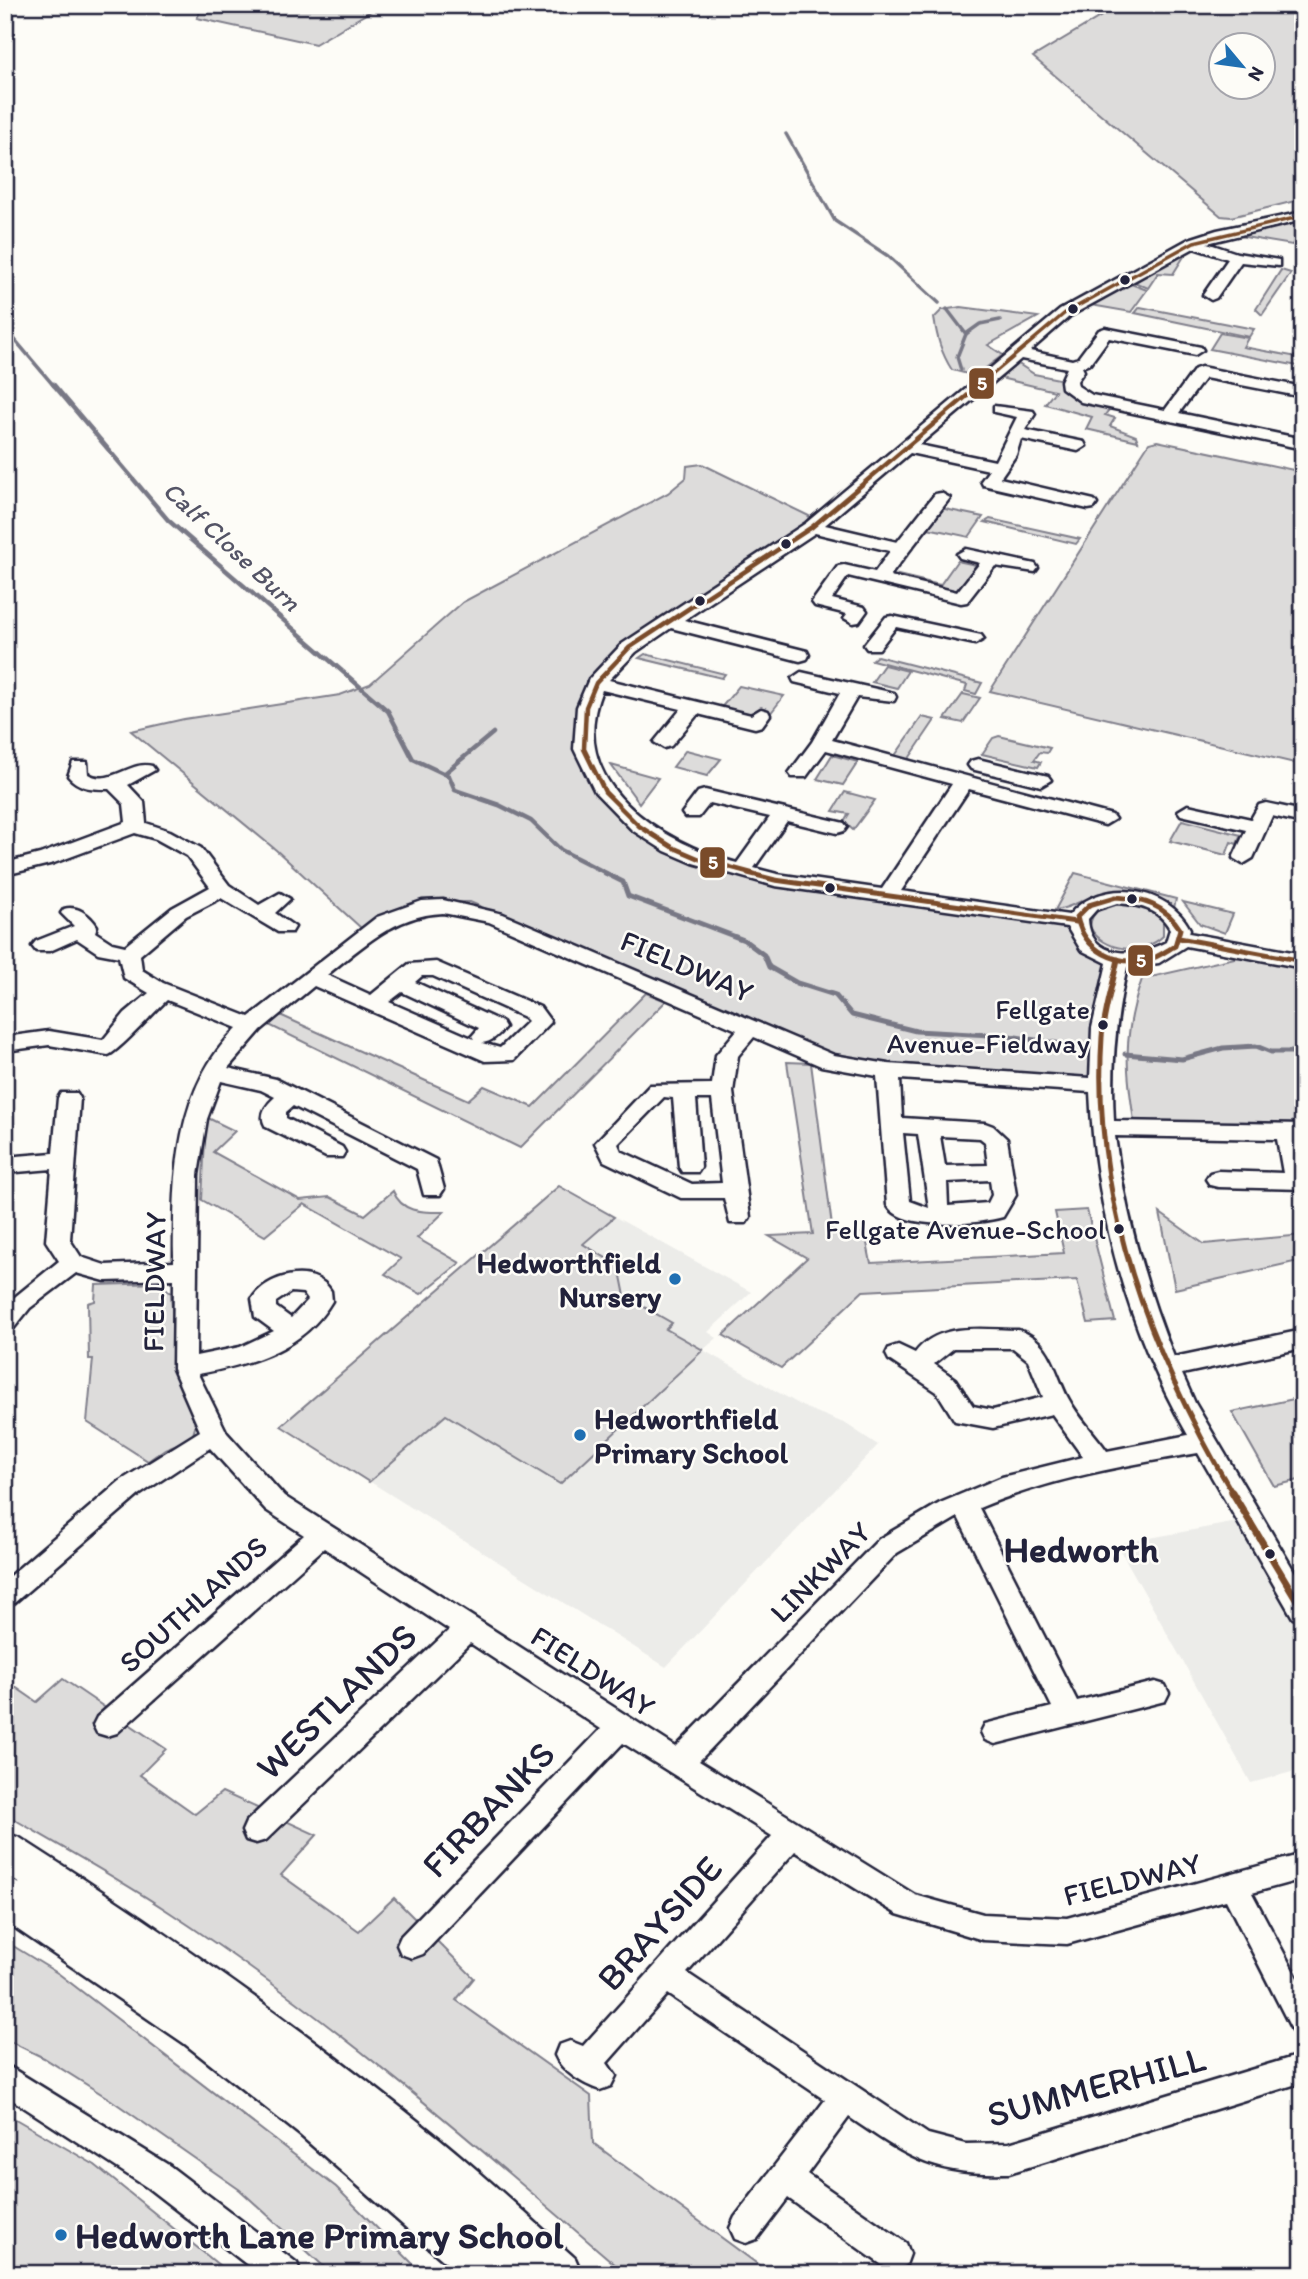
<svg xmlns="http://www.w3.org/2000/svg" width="1308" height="2279" font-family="Itim,sans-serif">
<rect width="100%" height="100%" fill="#fdfcf7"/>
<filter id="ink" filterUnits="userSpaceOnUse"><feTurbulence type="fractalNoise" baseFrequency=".0143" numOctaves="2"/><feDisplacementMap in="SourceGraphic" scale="14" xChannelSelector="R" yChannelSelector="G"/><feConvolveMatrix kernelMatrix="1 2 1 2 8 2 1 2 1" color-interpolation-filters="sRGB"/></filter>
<g filter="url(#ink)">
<g fill="#ecece9">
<path d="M559 1186 751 1292 708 1332 717 1338 703 1350 806 1408 846 1424 878 1445 666 1667 281 1426Z"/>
<path d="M1237 1522 1303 1634V1769L1251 1783 1117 1544Z"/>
</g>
<g fill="#dddcdb" stroke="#807f8b" stroke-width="2" fill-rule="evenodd">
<path d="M203 5H381L315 44 197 18Z"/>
<path d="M1120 5H1303V199L1231 217 1221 216 1033 57ZM1220 46H1262V88H1220Z"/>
<path d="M1303 222V230L1292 245 1233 235Z"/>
<path d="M1188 250 1173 274 1158 273 1148 288 1132 281Z"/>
<path d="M1281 270 1291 273 1262 315 1256 309Z"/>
<path d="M1131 284 1147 290 1131 312 1091 305Z"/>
<path d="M961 307 1038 317 988 345 1003 355 975 376 952 370C941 353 937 337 934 318L942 310Z"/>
<path d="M1140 307 1254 329 1249 337 1135 313Z"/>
<path d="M1220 333 1248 338 1243 347 1303 358V367L1210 349Z"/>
<path d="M1017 363 1034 374 1064 380V388L1074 397 1111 407 1105 415 1115 418 1110 426 1136 436 1138 441 1086 429 1092 417 1045 404 1055 391 1000 378Z"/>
<path d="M1157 441 1303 472V765L990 691 1149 443Z"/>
<path d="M702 464 809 516 805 526 609 667 584 749 639 826 741 871 1076 922 1078 935 1118 959 1102 1086 913 1069 825 1053 470 902C427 901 397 905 361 928L276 850 131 731 184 719 340 695 370 684 463 602 668 493 686 478 687 466Z"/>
<path d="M943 509H945L983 517 969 537 928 528Z"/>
<path d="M990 519 1080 539 1076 544 985 522Z"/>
<path d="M957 561 976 565 958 590 946 591 901 581 898 575 940 585Z"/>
<path d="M645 654 725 674 722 678 639 658Z"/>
<path d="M877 656 982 683 976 694 965 691 967 685 872 660Z"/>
<path d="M884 665 908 671 897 688 872 682Z"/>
<path d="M739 686 784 696 770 714 757 711 743 715 720 709Z"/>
<path d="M963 694 980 698 963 723 945 719Z"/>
<path d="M922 717 935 720 908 760 894 757Z"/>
<path d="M999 736 1050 748 1047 753 1040 752 1034 760 1041 762 1038 767 982 754 993 738Z"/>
<path d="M686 750 721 759 707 776 673 767Z"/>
<path d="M832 755 858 762 843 785 817 779Z"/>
<path d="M611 765 658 778 639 803Z"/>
<path d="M845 792 875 800 853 830 844 822 849 814 833 811Z"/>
<path d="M1182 820 1241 835 1237 844 1231 842 1226 855 1170 841Z"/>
<path d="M1075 873 1176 899 1174 908C1157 894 1123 886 1101 893 1084 898 1073 908 1055 910Z"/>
<path d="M1183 902 1233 914 1225 933 1200 924Z"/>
<path d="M1124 903 1147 908 1163 921V936C1143 956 1103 952 1090 927 1091 908 1108 905 1124 903Z"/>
<path d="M1252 954 1303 961V1130L1135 1128C1126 1068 1122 1038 1142 979Z"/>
<path d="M646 993 666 1001 520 1148 269 1025 280 1015 468 1100 484 1086 533 1107Z"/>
<path d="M787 1062 811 1063 833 1234 865 1233 871 1263 1064 1253 1055 1212 1087 1210 1115 1321 1088 1323 1077 1280 863 1291 781 1368 723 1335 807 1258 769 1236 813 1234Z"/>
<path d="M206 1117 235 1131 213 1152 300 1200 330 1197 365 1215 393 1191C402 1213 422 1212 444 1212L417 1238 460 1263 421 1294 385 1274 401 1259 304 1204 265 1236 202 1200Z"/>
<path d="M559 1186 614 1217 583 1244 619 1266 625 1296 672 1323 666 1329 703 1350 560 1484 446 1415 369 1482 281 1426Z"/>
<path d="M1160 1213 1204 1244 1303 1235V1260L1175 1289Z"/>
<path d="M160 1283 171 1293 176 1369 196 1424 192 1438 165 1449 148 1461 87 1422 93 1359H89L88 1303 95 1301 96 1285Z"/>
<path d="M1303 1397V1479L1274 1486 1232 1412Z"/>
<path d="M63 1679 166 1749 140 1775 195 1814 222 1792 317 1835 281 1875 359 1931 394 1898 474 1978 456 2000 591 2096 593 2143 771 2274H626C479 2147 332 2019 169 1912 116 1877 60 1846 5 1814V1680L37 1702Z"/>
<path d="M5 1941 59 1974 336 2187 423 2274H332L240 2190 111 2100 44 2058 5 2039Z"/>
<path d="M5 2113 95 2165 230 2274H5Z"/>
</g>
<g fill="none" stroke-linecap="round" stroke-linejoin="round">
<g stroke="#787885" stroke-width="3.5">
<path d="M786 134 835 221 888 256 939 303"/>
<path d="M947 309 966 334 957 357 961 370"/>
<path d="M5 328 54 386"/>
<path d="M966 334 980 324 1000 320"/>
</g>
<g stroke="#787885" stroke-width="4.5">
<path d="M53 384 168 520 388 711 413 759 449 776 455 790 499 805 531 821 561 850 608 874"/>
<path d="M445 773 493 733"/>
</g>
<g stroke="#787885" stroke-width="5">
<path d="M605 873 623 882 628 896 744 940 764 955 769 967 797 983 835 995 852 1015 916 1031 1009 1036 1088 1048"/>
<path d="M1125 1054 1182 1059 1223 1048 1256 1046 1271 1052H1303"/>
</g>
<defs>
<g id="minor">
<path d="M1303 212V220L1207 243 1237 253 1279 260V266L1241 262 1216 298 1211 300 1203 295 1228 259 1194 248 1070 316 1030 351 1072 360 1078 358 1099 330 1105 328 1201 347 1203 350 1195 355 1109 338 1090 364 1082 367 1084 371 1077 381 1078 386 1092 395 1165 410 1195 369 1201 367 1303 387V397L1205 378 1179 413 1303 439V449L1081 402 1062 388 1061 381 1067 368 1021 359 919 445 995 461 1017 417 994 412V406L1033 411 1035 414 1025 430 1084 442 1086 446 1078 451 1021 439 1016 455 1000 478 1094 500 1097 504 1094 508 1088 509 983 485 981 481 989 470 910 453 825 525 897 542 935 494 941 493 950 498 890 576 957 592 980 563 960 558 957 554 966 549 1035 564 1038 568 1035 572 995 566 967 602 961 603 848 576 832 599 864 607 867 611 859 622 853 623 844 618 847 614 815 606 812 602 838 566 844 565 875 572 890 551 815 533 684 620 807 651 809 655 807 659 800 661 671 628 636 652 609 680 751 715 761 709 768 711 770 715 762 726 755 728 698 714 671 746 664 748 654 742 681 709 602 690C564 783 660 842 737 863L770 817 710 803 699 817H685L682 813 698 792 705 790 844 823 847 827 844 831 837 833 787 821 754 868 777 874 882 889 952 784 826 750 806 777H792L789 773 812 742 840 693 794 682 792 678 801 672 894 693 896 697 894 701 857 697 832 740 1112 815 1115 819 1105 825 969 789 901 891 1069 915C1101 877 1168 886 1190 929L1189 933 1303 954V968L1186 946 1159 963 1127 967C1115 1020 1111 1068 1114 1121L1303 1124V1140H1300L1303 1189 1218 1187 1210 1185 1206 1179 1210 1173 1218 1171 1283 1173 1277 1139 1115 1136C1125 1213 1145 1285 1174 1357L1303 1330V1348L1182 1374 1195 1403 1303 1586V1621L1293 1618 1198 1453C1125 1465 1048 1479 979 1508L1077 1701 1155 1682 1165 1685 1169 1693 1165 1701 995 1744 985 1740 981 1732 985 1724 1052 1707 958 1517 897 1553 699 1761 915 1895 983 1914 1067 1918 1303 1854V1879L1252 1893 1303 1989V2034L1292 2030 1226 1900 1067 1944 983 1940 897 1914 795 1851 687 1973 928 2134 966 2144 1009 2143 1303 2054V2082L1009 2173C932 2175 911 2159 849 2117L807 2174 906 2243 910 2254 906 2265 894 2270 882 2265 788 2198 757 2239 746 2243 735 2239 730 2228 735 2217 825 2100 668 1994 607 2063 616 2076 611 2086 600 2090C583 2084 562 2072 555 2055L559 2045 570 2041 583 2046 772 1836 623 1743 423 1954 412 1958 401 1954 397 1945 401 1936 601 1729 470 1643 266 1840 256 1843 246 1840 242 1831 246 1822 449 1630 324 1548 117 1733 107 1736 97 1733 93 1725 97 1717 304 1535 266 1510 210 1448 139 1495 14 1603 5 1606V1580L120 1481 200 1431 173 1369 174 1279 105 1281 76 1273 30 1308 14 1328 5 1331V1305L59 1261 46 1241 52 1169 5 1173V1157L53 1153 58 1098 61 1093H77L80 1098 70 1240 81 1257 105 1265 174 1262C174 1178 173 1091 237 1028L167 1000C155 1011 117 1053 108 1055L49 1045 5 1051V1037L49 1031 103 1040 125 1013 149 993 124 978 119 957 98 953 77 939 50 951H36L32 946 36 941 74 926 61 913 64 909C77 905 90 915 97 926L95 932 112 943 125 946 172 908 210 887 187 856 156 839 135 833 54 863 5 875V863L40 854 126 822 124 804 109 789C93 789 79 789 68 776L73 762H87L88 774C111 787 130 760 152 766L155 770 128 785 144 802 146 823 170 831 201 848 229 885 259 905 280 893 290 899 275 913 295 927 292 932H278L221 898 186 916 140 955 142 970 163 983 249 1017 377 917 422 901 443 900 503 914 834 1055 888 1064 1090 1078 1092 1028 1107 963 1081 950 1067 927 775 886 693 863 665 851 632 830 595 792 574 749 577 707 589 679 622 644 806 523 1060 310 1189 239 1217 230ZM1117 903C1138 905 1159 908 1170 929L1166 942C1138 957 1090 961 1088 919L1096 910ZM443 913 489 922 737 1030 716 1055 712 1084 650 1085 595 1143 604 1161 681 1198H724L730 1223H746L750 1217 733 1092 738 1056 754 1037 821 1066 877 1076 887 1205C903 1232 977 1224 1003 1217L1016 1195 1007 1139 993 1126 985 1123 902 1118 900 1079 1090 1092C1095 1212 1128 1331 1188 1435L1107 1451C1095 1434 1078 1417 1068 1398 1054 1371 1051 1340 1018 1330 983 1330 939 1321 915 1353L898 1345 889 1348 886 1354 889 1360 937 1392 955 1421 993 1428 1052 1414 1083 1457 1002 1477 940 1503 879 1539 676 1747 284 1496 227 1433 198 1374C251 1364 303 1350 332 1301L331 1291C314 1263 266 1275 252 1299L255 1317 274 1331 240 1347 196 1356 198 1175 207 1119 221 1081 261 1090 275 1097C266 1105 258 1115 266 1127L326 1157H342L345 1152 342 1147 286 1118V1112L293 1106 417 1169 424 1195H440L444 1189 436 1160 276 1079 228 1068 261 1030 314 986 485 1061 514 1060 551 1022 540 1007 436 962 409 964 371 995 327 975C363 946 395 915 443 913ZM422 976H433L524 1017 528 1021 500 1048 482 1043C492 1042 499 1035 505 1027L502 1022 415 982ZM402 992 479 1028 472 1036 474 1039 389 1002ZM664 1097 673 1098 679 1167 682 1172H698L701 1167 696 1099H712L722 1183 692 1184 621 1151 618 1144ZM903 1133 918 1134 929 1208 910 1201ZM940 1136 980 1138 985 1142 988 1165 945 1166ZM990 1180 992 1195 988 1203 948 1206 947 1182ZM291 1292 303 1293 308 1300 291 1318 276 1307V1302ZM954 1348H1013L1028 1360 1043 1397 993 1410 973 1406 955 1379 934 1364Z"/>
<path d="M892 616 981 635 984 639 975 644 896 627 879 649H867L864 645 867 641 886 617Z"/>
<path d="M978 759 1048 776 1051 780 1041 786 971 769 968 765 971 761Z"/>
<path d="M1266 803 1303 811V823L1272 816 1253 858 1243 864 1233 858 1246 830 1181 815 1178 811 1188 805 1251 819 1259 805Z"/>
<path d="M5 2064 170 2166 297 2263 301 2274H259L148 2188 5 2095Z"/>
</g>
<path id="highway" d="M5 1833 20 1838C165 1930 305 2030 439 2138 486 2176 530 2218 575 2258L582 2274H523L516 2268 519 2274H459L300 2135 185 2044 5 1921V1878L20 1884 119 1950 5 1874Z"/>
</defs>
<use href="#minor" stroke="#22223b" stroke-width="5"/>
<use href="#highway" stroke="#22223b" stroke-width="5"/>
<use href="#minor" fill="#fdfcf7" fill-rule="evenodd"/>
<use href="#highway" fill="#fdfcf7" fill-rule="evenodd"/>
<defs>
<path id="bus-1-far3" d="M979 386 1065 313 1194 242 1303 216"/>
<path id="bus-1-far2" d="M755 874 700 859 672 847 639 826 605 792 584 749 586 707 596 683 629 648 812 527 981 384"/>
<g id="bus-1-far1">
<path d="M748 873 775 880 1076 922"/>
<path d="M1116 897C1143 899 1165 905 1180 929L1175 946C1167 950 1159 957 1150 959 1117 967 1084 951 1077 917L1089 905Z"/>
<path d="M1179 938 1303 961"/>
<path d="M1118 959C1113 985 1104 1011 1102 1037 1091 1201 1151 1355 1233 1494"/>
</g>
<path id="bus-1" d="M1232 1492 1303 1610"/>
</defs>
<use href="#bus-1-far3" stroke="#fdfcf7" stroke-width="7"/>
<use href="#bus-1-far2" stroke="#fdfcf7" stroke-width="9"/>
<use href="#bus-1-far1" stroke="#fdfcf7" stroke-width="10"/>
<use href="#bus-1" stroke="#fdfcf7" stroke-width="12"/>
<use href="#bus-1-far3" stroke="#7a4b2a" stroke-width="3.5"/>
<use href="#bus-1-far2" stroke="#7a4b2a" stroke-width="4.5"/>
<use href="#bus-1-far1" stroke="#7a4b2a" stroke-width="5"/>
<use href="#bus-1" stroke="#7a4b2a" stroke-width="7"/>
</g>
</g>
<g fill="#22223b" stroke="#fdfcf7" stroke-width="2.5">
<circle cx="1125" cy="280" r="6"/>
<circle cx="1073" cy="309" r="6"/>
<circle cx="786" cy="544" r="6"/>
<circle cx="700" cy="601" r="6"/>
<circle cx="830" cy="888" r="6"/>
<circle cx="1132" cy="899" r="6"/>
<circle cx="1103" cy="1025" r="6"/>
<circle cx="1119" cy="1229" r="6"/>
<circle cx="1270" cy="1554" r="6"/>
</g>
<g fill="#1f6fb2" stroke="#fdfcf7" stroke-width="2.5">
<circle cx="675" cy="1279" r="7"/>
<circle cx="580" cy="1435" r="7"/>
<circle cx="61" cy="2235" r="7"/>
</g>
<g text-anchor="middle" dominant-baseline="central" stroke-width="5" stroke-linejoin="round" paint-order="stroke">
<g font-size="26" font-style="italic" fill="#545466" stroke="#fdfcf7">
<text transform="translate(232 546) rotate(43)">Calf Close Burn</text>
</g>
<g font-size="28" fill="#22223b" stroke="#fdfcf7" text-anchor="end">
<text x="1090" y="1009">Fellgate<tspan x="1090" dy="34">Avenue-Fieldway</tspan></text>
<text x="1106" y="1229">Fellgate Avenue-School</text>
</g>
<g font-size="30" fill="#22223b" stroke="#fdfcf7">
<text transform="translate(687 966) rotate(23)">FIELDWAY</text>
<text transform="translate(154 1282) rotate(-89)">FIELDWAY</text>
<text transform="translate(820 1572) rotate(-45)">LINKWAY</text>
<text transform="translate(193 1604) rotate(-42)">SOUTHLANDS</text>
<text transform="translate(593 1671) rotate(33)">FIELDWAY</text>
<text transform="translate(1132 1879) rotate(-14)">FIELDWAY</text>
</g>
<g font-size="30" font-weight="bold" fill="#22223b" stroke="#fdfcf7" text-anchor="end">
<text x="661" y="1262">Hedworthfield<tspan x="661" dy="34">Nursery</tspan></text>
<text x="594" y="1418" text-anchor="start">Hedworthfield<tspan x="594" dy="34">Primary School</tspan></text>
</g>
<g font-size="37" font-weight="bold" fill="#22223b" stroke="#fdfcf7">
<text x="1081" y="1549">Hedworth</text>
</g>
<g font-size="37" fill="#22223b" stroke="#fdfcf7">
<text transform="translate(336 1701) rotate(-44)">WESTLANDS</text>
<text transform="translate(488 1809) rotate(-46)">FIRBANKS</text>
<text transform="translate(659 1923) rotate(-48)">BRAYSIDE</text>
<text transform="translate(1096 2086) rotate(-15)">SUMMERHILL</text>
</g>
<g font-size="37" font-weight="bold" fill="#22223b" stroke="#fdfcf7" text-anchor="start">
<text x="75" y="2235">Hedworth Lane Primary School</text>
</g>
</g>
<g stroke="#fdfcf7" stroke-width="2.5">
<rect x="968" y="367" width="27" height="33" rx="7" fill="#7a4b2a"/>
<rect x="699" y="846" width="27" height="33" rx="7" fill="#7a4b2a"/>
<rect x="1127" y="944" width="27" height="33" rx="7" fill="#7a4b2a"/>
</g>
<g font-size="19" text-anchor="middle" font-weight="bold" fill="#fff">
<text x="982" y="390">5</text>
<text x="713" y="869">5</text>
<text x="1141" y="967">5</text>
</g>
<rect width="1308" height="2279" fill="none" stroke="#fdfcf7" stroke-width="28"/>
<rect x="14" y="14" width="1280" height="2251" fill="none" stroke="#22223b" stroke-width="2.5" filter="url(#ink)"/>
<g transform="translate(1242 66) rotate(119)"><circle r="33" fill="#fdfcf7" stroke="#a5a5ac" stroke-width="2"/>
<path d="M0-5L12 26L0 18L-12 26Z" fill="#1f6fb2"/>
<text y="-10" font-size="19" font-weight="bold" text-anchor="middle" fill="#22223b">N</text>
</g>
</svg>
